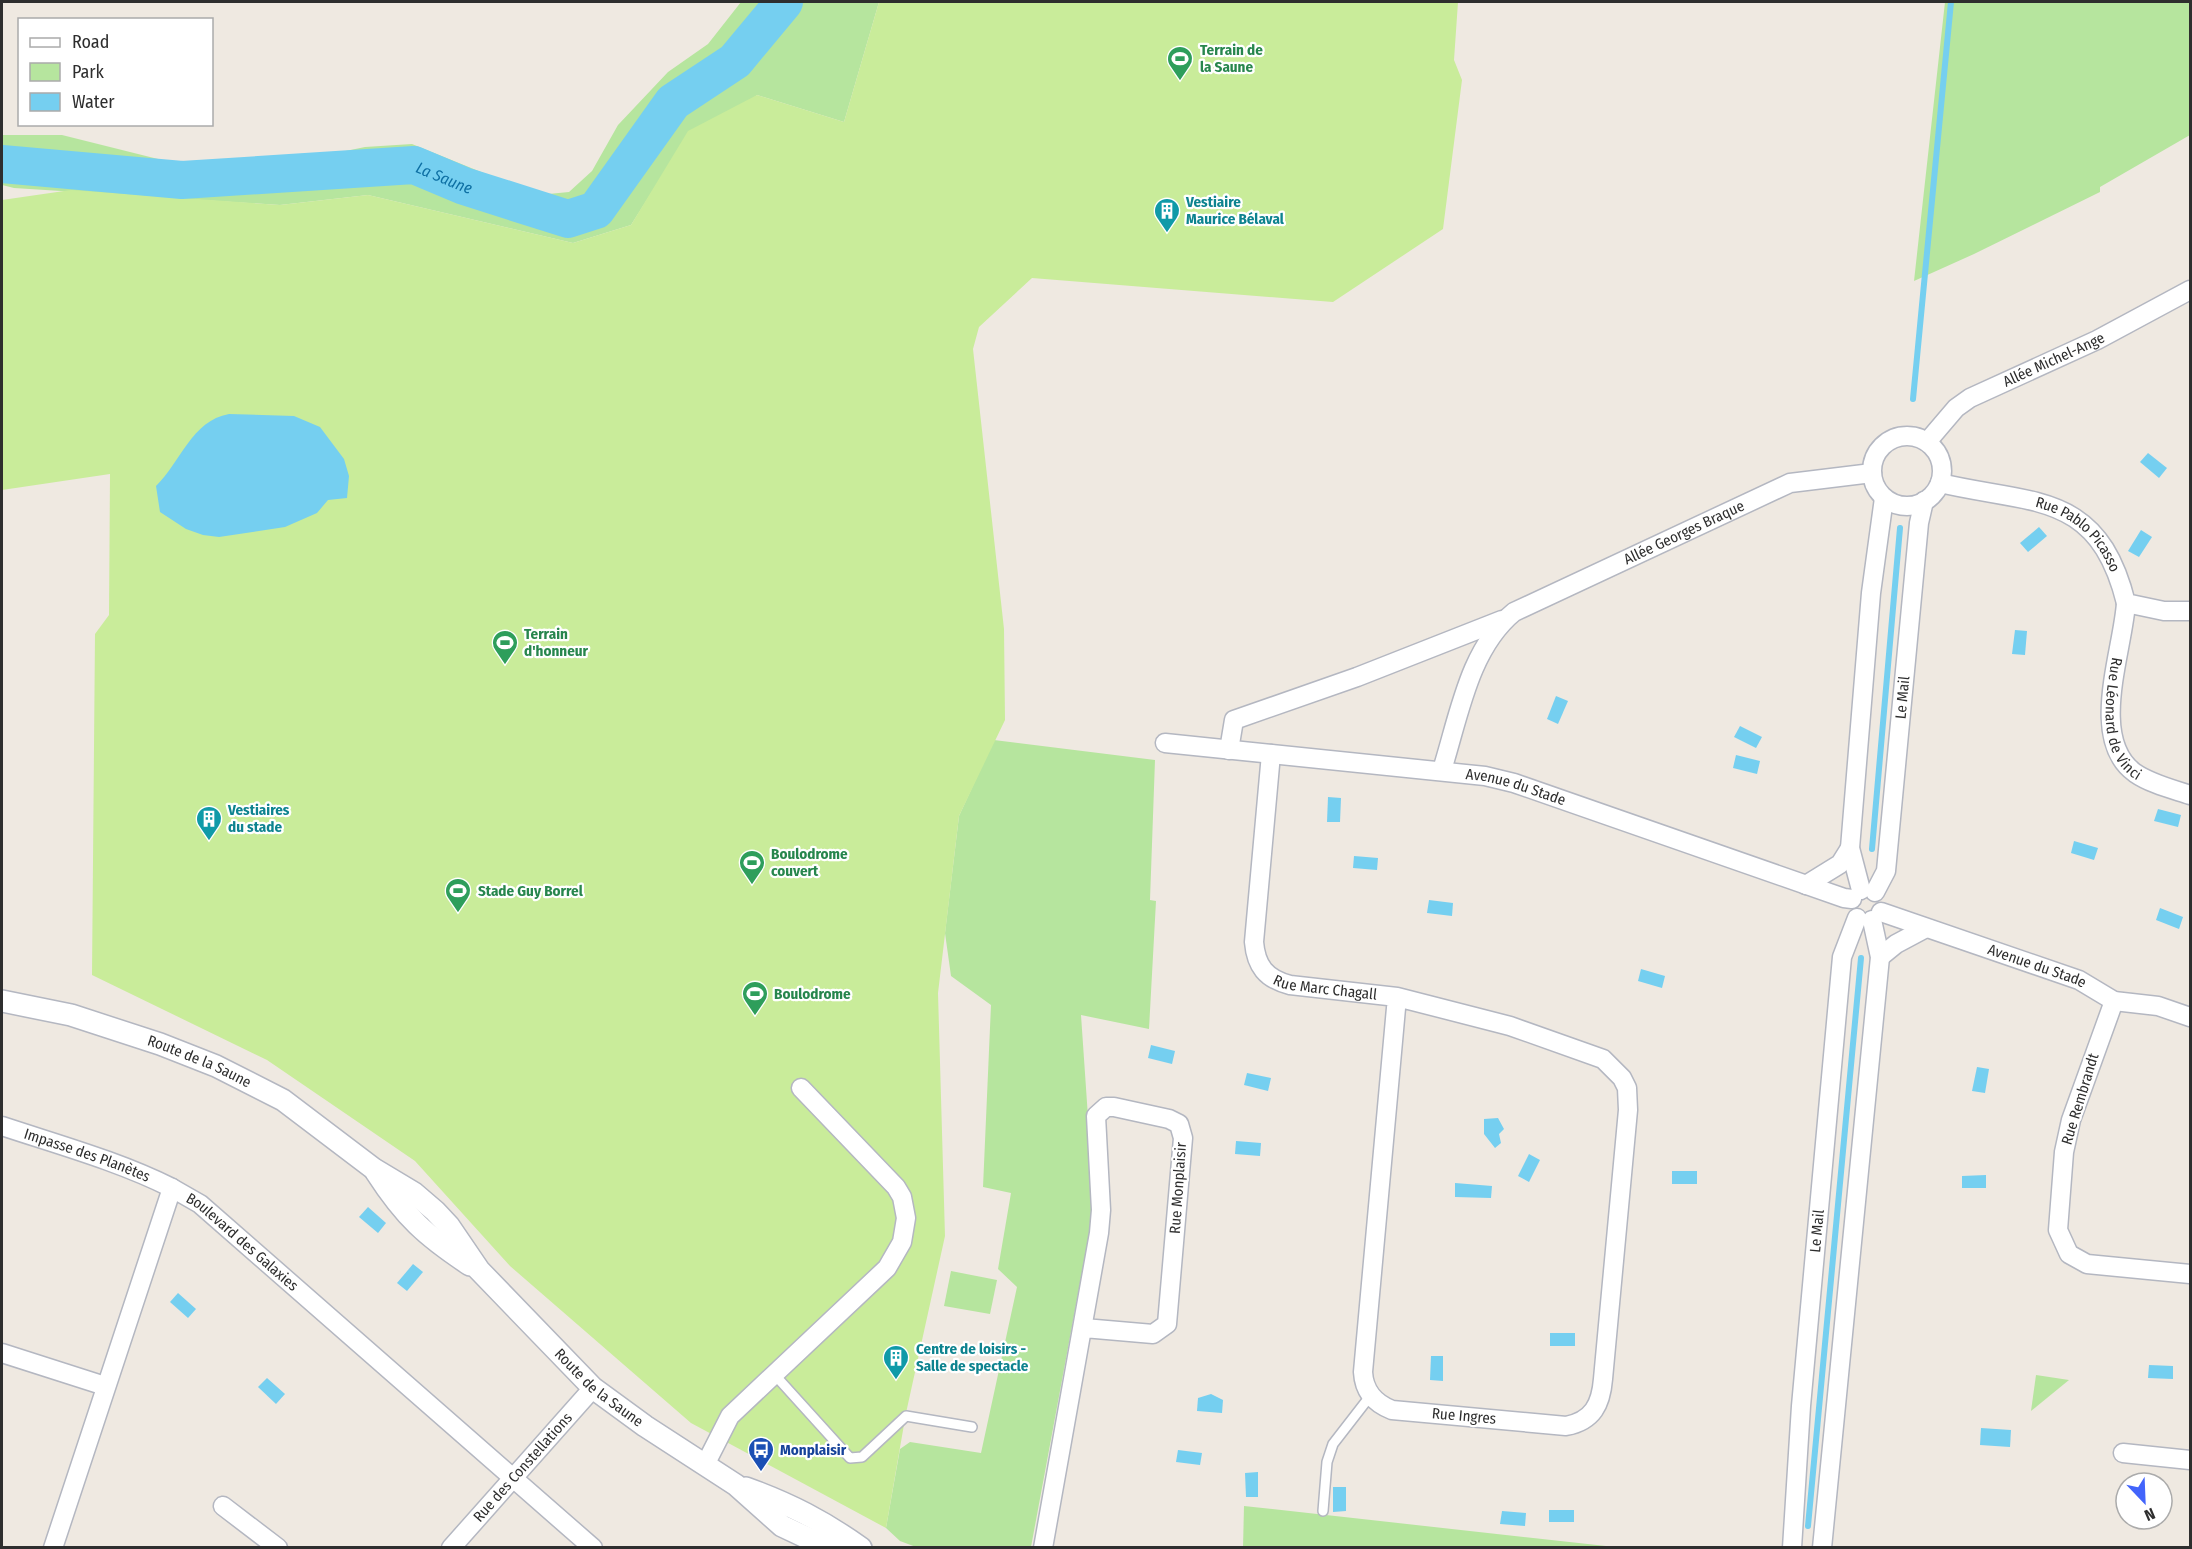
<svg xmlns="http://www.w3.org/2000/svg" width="2192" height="1549" font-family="'Fira Sans Condensed',sans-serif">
<rect width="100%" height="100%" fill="#efe9e1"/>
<g fill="#b6e59e">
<path d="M741 2H879L844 122 757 95 660 179 631 225 573 243 368 195 280 205 14 188 2 185V135H62L190 167 263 168 365 147 412 144 538 195 569 192 592 171 618 125 668 72 708 44Z"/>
<path d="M1945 2H2190V135L2100 187V192L1974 254 1914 281Z"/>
<path d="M994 740 1155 760 1150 900 1156 901 1149 1029 1081 1015 1093 1190 1091 1224 1031 1547H916L900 1541 886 1528 900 1449 910 1442 981 1453 1017 1287 998 1269 1011 1193 983 1187 991 1005 951 976 945 933 959 816Z"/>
<path d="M951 1271 997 1280 990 1314 944 1306Z"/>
<path d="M2036 1375 2069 1380 2031 1411Z"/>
<path d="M1244 1506 1615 1547 1243 1548Z"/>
</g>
<path fill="#c9ec9a" d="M879 2H1458L1454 60 1462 80 1443 229 1333 302 1032 278 979 327 973 349 1004 629 1005 720 959 816 938 993 945 1236 906 1413 886 1528 691 1423 510 1266 415 1161 267 1060 92 975 95 634 109 615 110 474 2 490V200L71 190 280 205 368 195 573 243 631 225 688 131 757 95 844 122Z"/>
<g fill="#75cff0">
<path d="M229 414 294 416 320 427 344 459 349 476 347 498 328 500 317 513 285 527 219 537 203 535 186 529 160 512 156 486C181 462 191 421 229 414Z"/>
<path d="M2148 453 2167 468 2159 478 2140 462Z"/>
<path d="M2039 527 2047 536 2028 552 2020 543Z"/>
<path d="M2141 530 2152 537 2139 557 2128 551Z"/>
<path d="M2015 630 2027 631 2025 655 2012 654Z"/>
<path d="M1556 696 1568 701 1558 724 1547 719Z"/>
<path d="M1740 726 1762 737 1756 748 1734 737Z"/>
<path d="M1736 755 1760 761 1757 774 1733 768Z"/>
<path d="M1328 797 1341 798 1340 822H1327Z"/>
<path d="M2158 809 2181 815 2178 827 2154 821Z"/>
<path d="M2074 841 2098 848 2094 860 2071 853Z"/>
<path d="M1354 856 1378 858 1377 870 1353 868Z"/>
<path d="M1429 900 1453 903 1452 916 1427 913Z"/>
<path d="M2160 908 2183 917 2179 929 2156 920Z"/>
<path d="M1641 969 1665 976 1662 988 1638 981Z"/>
<path d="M1151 1045 1175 1051 1172 1064 1148 1058Z"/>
<path d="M1977 1067 1989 1069 1985 1093 1972 1091Z"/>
<path d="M1247 1073 1271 1078 1268 1091 1244 1085Z"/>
<path d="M1498 1118 1504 1129 1499 1134 1501 1143 1495 1148 1484 1134V1119Z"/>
<path d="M1236 1141 1261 1143 1260 1156 1235 1154Z"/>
<path d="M1529 1154 1540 1160 1529 1182 1518 1176Z"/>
<rect x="1672" y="1171" width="25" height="13"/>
<path d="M1986 1175V1188H1962V1176Z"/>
<path d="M1455 1183 1492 1186 1491 1198 1455 1197Z"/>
<path d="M368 1207 386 1223 378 1233 359 1217Z"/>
<path d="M413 1264 423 1272 407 1291 397 1283Z"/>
<path d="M178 1293 196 1309 188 1318 170 1302Z"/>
<rect x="1550" y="1333" width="25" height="13"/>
<path d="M1431 1356H1443V1381L1430 1380Z"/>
<path d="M2149 1365 2173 1366V1379L2148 1378Z"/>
<path d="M267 1378 285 1394 276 1404 258 1387Z"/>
<path d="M1211 1394 1223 1400 1222 1413 1197 1411 1198 1398Z"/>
<path d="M1981 1428 2011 1430 2010 1447 1980 1445Z"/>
<path d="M1178 1450 1202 1453 1200 1465 1176 1462Z"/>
<path d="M1258 1472V1497H1246L1245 1473Z"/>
<path d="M1333 1487H1346V1511L1333 1512Z"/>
<rect x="1549" y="1510" width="25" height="12"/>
<path d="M1502 1511 1526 1513 1525 1526 1500 1524Z"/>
</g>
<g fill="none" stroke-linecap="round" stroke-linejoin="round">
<g stroke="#75cff0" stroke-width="6">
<path d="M1913 399 1951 2"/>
<path d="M1872 849 1900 528"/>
<path d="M1808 1526 1861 958"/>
</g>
<path stroke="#75cff0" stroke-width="38" id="s1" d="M2 164 182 180 414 165 464 186 568 219 596 210 673 102 735 61 784 2"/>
<defs>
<g id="service">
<path d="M774 1374 850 1458 862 1457 906 1416 972 1427"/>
<path d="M1323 1511 1327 1462 1333 1444 1371 1395"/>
</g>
<g id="minor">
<circle cx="1907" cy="471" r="35"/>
<path id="s2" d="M1927 442 1956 408 1970 398 2097 340 2190 290"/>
<path id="s3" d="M1940 483C2033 505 2098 490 2126 603L2164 611H2190"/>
<path id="s4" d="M2126 603C2123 651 2088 739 2135 773 2151 784 2172 789 2190 795"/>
<path id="s5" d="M1165 743 1485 776 1514 783 1844 898 1852 899"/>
<path d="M1229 750 1234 720 1357 677 1502 620"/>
<path id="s6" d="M1271 754 1254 942C1256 966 1266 979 1290 985L1397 997 1510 1026 1603 1059 1622 1078 1627 1088 1628 1110 1603 1379C1601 1404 1593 1421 1566 1426L1392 1410C1374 1403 1364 1391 1363 1372L1397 997"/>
<path id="s7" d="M1442 770C1459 716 1469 649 1514 612L1790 483 1872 473"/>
<path d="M1806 885 1840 864 1850 848"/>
<path d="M1861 890 1850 848 1871 593 1884 498"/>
<path id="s8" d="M1875 892 1886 871 1919 523 1924 501"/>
<path id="s9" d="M1881 912 2079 980 2114 1001 2158 1006 2190 1017"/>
<path d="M1880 957 1896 944 1926 928"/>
<path d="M2114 1001 2071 1120 2064 1152 2058 1230 2069 1254 2087 1264 2190 1274"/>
<path id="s10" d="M2 1126C59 1145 118 1161 172 1188"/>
<path d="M2 1353 105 1386"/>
<path d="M2123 1453 2190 1460"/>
<path d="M705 1465 730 1416 887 1268 902 1242 906 1218 902 1197 896 1187 801 1088"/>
<path d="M223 1506 278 1548"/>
<path id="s11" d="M53 1548 172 1188 200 1204 593 1548"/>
<path id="s12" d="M451 1548 593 1388"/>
<path d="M1043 1548 1099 1233 1101 1210 1096 1116 1106 1107H1114L1169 1119 1179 1124 1183 1138 1167 1324 1153 1334 1084 1328"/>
<path id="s13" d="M1792 1548 1801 1406 1842 957 1857 918"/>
<path d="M1822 1548 1880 957 1872 920"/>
</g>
<g id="tertiary">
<path id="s14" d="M2 1001 71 1015 160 1044 216 1066 283 1100 374 1169 414 1193 435 1211 449 1226 479 1270 593 1388 645 1426 736 1485 782 1526 816 1542 834 1548"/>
<path d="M376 1172C405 1217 426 1236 470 1265"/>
<path d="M746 1488C790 1504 823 1521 861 1548"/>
</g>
</defs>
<use href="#service" stroke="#b4b7c1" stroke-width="12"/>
<use href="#minor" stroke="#b4b7c1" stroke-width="21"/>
<use href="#tertiary" stroke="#b4b7c1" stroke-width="24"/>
<use href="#service" stroke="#fff" stroke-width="9"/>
<use href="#minor" stroke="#fff" stroke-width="18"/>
<use href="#tertiary" stroke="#fff" stroke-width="21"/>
</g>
<defs>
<symbol id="stadium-pin" viewBox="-11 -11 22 30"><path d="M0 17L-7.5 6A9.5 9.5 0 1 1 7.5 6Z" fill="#2e9e5b" stroke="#fff"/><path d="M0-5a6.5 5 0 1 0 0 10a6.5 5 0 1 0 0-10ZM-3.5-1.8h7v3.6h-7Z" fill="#fff"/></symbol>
<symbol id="building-pin" viewBox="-11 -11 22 30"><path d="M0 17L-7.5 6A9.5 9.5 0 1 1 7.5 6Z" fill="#0f9aa8" stroke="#fff"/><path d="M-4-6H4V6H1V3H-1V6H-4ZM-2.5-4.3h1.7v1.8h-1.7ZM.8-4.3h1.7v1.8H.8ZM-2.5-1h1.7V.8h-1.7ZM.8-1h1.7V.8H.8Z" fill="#fff"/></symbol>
<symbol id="bus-pin" viewBox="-11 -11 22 30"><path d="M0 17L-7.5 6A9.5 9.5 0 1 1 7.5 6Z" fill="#1a4fb4" stroke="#fff"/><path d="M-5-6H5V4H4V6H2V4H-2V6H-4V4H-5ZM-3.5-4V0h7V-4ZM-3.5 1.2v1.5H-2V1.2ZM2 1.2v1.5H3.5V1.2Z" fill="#fff"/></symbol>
</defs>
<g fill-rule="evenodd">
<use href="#stadium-pin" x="1165" y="44" width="30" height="40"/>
<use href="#building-pin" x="1152" y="196" width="30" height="40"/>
<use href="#stadium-pin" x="490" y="628" width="30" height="40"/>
<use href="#building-pin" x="194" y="804" width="30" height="40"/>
<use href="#stadium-pin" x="737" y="848" width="30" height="40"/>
<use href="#stadium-pin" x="443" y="876" width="30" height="40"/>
<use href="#stadium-pin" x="740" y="979" width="30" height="40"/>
<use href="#building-pin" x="881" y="1343" width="30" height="40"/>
<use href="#bus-pin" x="746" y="1435" width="30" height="40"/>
</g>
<g text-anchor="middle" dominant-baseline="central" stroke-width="4.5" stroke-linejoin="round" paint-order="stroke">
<g font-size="15" font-weight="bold" fill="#27864d" stroke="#fff" text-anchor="start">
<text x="1200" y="50">Terrain de<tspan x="1200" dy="17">la Saune</tspan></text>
<text x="524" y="634">Terrain<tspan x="524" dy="17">d'honneur</tspan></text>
<text x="771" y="854">Boulodrome<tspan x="771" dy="17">couvert</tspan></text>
<text x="478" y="891">Stade Guy Borrel</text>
<text x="774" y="994">Boulodrome</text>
</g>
<g font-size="15" font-weight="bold" fill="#0d838f" stroke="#fff" text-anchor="start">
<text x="1186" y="202">Vestiaire<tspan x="1186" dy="17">Maurice Bélaval</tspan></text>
<text x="228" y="810">Vestiaires<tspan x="228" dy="17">du stade</tspan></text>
<text x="916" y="1349">Centre de loisirs -<tspan x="916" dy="17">Salle de spectacle</tspan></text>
</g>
<g font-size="15" fill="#2e2e2e" stroke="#fff">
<text stroke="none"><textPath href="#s2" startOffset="154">Allée Michel-Ange</textPath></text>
<text stroke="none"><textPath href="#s7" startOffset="364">Allée Georges Braque</textPath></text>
<text stroke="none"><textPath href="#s3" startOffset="153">Rue Pablo Picasso</textPath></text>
<text stroke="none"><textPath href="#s8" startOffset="198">Le Mail</textPath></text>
<text stroke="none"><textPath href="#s4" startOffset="120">Rue Léonard de Vinci</textPath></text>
<text stroke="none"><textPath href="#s5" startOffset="354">Avenue du Stade</textPath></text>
<text stroke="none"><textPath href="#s9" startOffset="165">Avenue du Stade</textPath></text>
<text stroke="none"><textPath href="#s6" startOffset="285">Rue Marc Chagall</textPath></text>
<text stroke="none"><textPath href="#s14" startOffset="207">Route de la Saune</textPath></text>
<text transform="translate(2080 1099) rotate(-73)">Rue Rembrandt</text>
<text stroke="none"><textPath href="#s10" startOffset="90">Impasse des Planètes</textPath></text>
<text transform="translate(1178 1188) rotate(-86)">Rue Monplaisir</text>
<text stroke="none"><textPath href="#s13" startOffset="318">Le Mail</textPath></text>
<text stroke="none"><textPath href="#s11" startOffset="468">Boulevard des Galaxies</textPath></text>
<text stroke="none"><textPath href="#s14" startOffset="730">Route de la Saune</textPath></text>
<text transform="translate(1464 1416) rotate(5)">Rue Ingres</text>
<text stroke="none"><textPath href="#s12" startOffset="108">Rue des Constellations</textPath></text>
</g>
<g font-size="15" font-weight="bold" fill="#164399" stroke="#fff" text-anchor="start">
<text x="780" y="1450">Monplaisir</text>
</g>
<g font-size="16" font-style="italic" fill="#0d6fa3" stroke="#fff">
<text stroke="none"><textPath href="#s1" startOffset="446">La Saune</textPath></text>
</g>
</g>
<rect width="2192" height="1549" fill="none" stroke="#2e2e2e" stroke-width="6"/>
<rect x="18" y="18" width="195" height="108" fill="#ffffff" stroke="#ababab" stroke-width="1.5"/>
<rect x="30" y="38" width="30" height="9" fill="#ffffff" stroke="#ababab" stroke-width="1.5"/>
<text x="72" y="48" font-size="18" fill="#2e2e2e">Road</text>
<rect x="30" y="63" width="30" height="18" fill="#b6e59e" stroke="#ababab" stroke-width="1.5"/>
<text x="72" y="78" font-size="18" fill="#2e2e2e">Park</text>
<rect x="30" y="93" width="30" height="18" fill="#75cff0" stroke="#ababab" stroke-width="1.5"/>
<text x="72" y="108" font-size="18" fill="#2e2e2e">Water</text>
<g transform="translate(2144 1501) rotate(157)"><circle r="28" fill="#ffffff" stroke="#ababab" stroke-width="1.5"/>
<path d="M0-4.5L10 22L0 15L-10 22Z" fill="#4264fb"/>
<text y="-9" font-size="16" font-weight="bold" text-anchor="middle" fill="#2e2e2e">N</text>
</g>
</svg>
